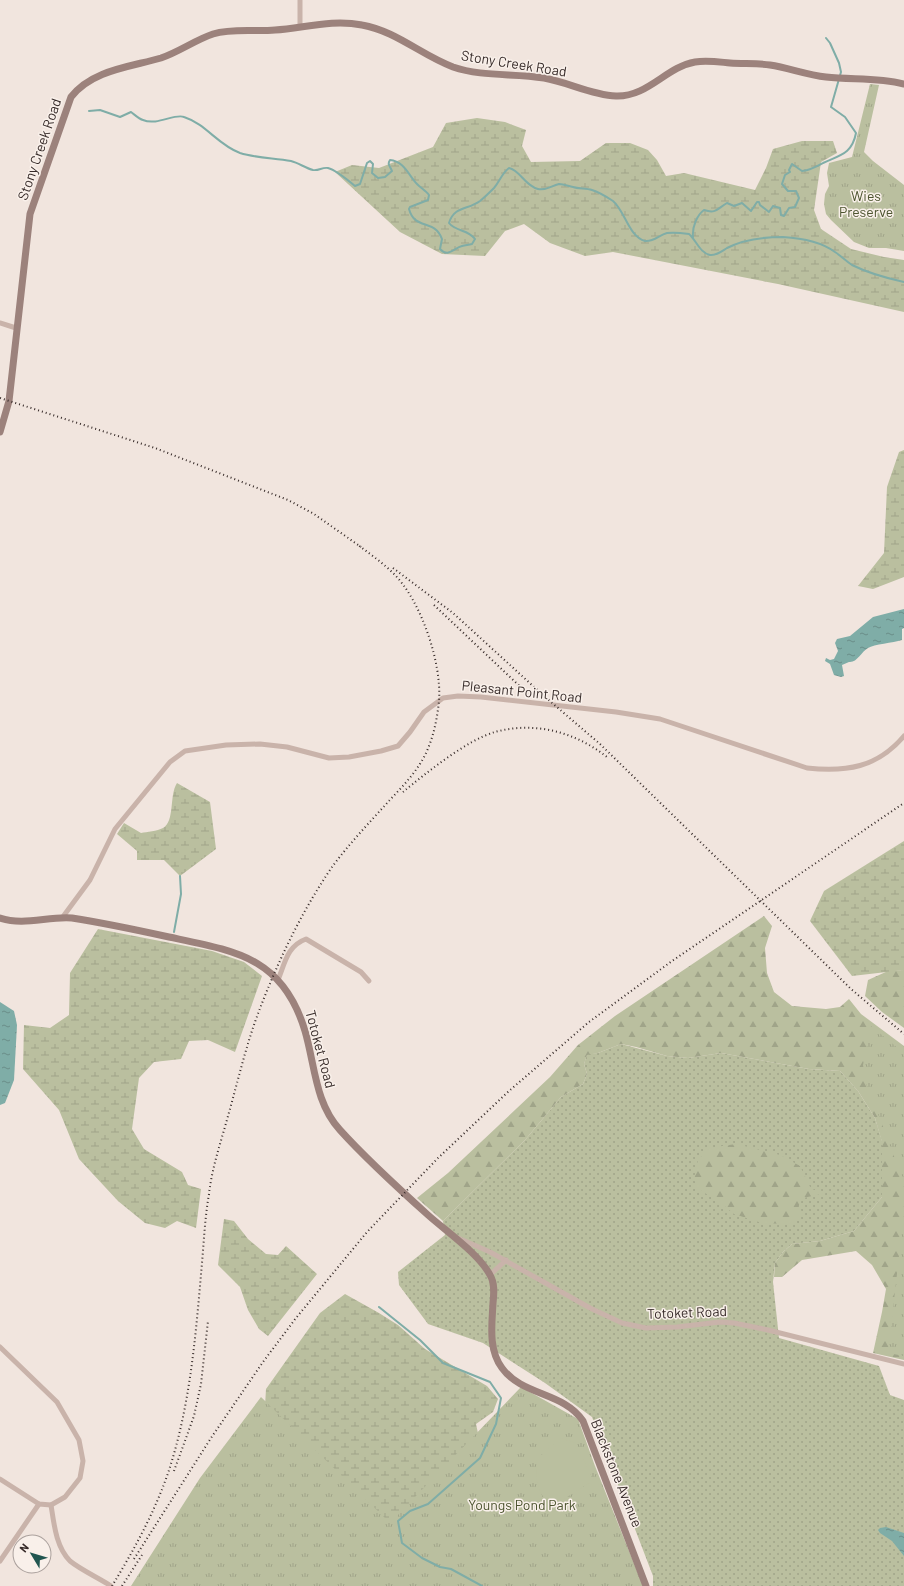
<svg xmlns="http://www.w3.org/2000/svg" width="904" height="1586" font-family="Barlow,sans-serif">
<defs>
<pattern id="grass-dots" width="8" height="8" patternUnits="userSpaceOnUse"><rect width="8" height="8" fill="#babf9f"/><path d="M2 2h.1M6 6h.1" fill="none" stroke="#a0a489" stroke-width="1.8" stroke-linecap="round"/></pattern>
<pattern id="forest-firs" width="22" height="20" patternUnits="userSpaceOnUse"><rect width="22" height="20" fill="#babf9f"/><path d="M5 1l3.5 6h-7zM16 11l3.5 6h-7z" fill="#a0a489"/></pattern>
<pattern id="wetland-marsh" width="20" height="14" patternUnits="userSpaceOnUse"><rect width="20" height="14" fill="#babf9f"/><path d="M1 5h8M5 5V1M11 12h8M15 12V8" fill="none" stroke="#a0a489"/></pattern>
<pattern id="park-tufts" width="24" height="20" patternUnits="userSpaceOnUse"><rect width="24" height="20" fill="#babf9f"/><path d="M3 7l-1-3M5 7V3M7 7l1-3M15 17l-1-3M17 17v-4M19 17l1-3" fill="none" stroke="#a0a489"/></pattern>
<pattern id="water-ripples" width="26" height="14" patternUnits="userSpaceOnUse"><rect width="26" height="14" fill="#7fada7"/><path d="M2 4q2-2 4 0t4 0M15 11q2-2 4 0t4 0" fill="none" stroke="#698d88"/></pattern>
</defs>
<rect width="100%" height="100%" fill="#f1e5de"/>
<path fill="url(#grass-dots)" d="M621 1044 667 1056 688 1058 721 1053 809 1069 840 1071 858 1091 875 1118 882 1141V1197L854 1231 820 1241 792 1244 783 1252 775 1263 773 1282 779 1338 879 1366 890 1395 904 1400V1586H653V1576L592 1417 545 1383 483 1343 428 1324 399 1285 398 1272 445 1235 443 1221 525 1140 561 1097 583 1084 587 1074 584 1064 587 1054 598 1053Z"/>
<g fill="url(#forest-firs)">
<path d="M764 916 772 926 765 948 767 973 774 992 792 1006 826 1009 840 1007 849 999 861 1014 904 1046V1360L873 1353 882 1312 886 1289 872 1265 856 1251 802 1260 782 1277H774L775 1263 783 1252 792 1244 820 1241 854 1231 882 1197V1142L875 1118 858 1091 840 1071 809 1069 721 1053 688 1058 667 1056 636 1047 621 1044 598 1053 587 1055 584 1064 587 1074 583 1084 561 1097 525 1140 443 1221 417 1198 448 1173 550 1077 578 1045 615 1016Z"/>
<path d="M904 970V1028L882 1012 865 996 868 980 888 971Z"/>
<path d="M736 1144 780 1155 800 1166 811 1189 826 1193 803 1198 798 1207 804 1214 800 1216 794 1222 787 1224 762 1223 734 1214 721 1203 697 1188 694 1179 698 1160 709 1148Z"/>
</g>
<g fill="url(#wetland-marsh)">
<path d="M477 118 505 122 526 130 522 146 531 162 580 161 606 143H630L648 150 657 160 666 176 684 173 755 190 766 168 773 149 802 141H833L837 153 821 162 814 210 821 229 851 249 884 257 904 260V312L778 284 613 252 585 256 550 243 524 224 505 231 485 256 442 254 400 232 335 172 352 165 379 168 433 147 446 123Z"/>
<path d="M904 450V577L873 589 858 586 884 553 887 487 899 452Z"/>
<path d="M177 783 210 802 216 849 180 876 164 860H137V851L117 834 124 823 141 833C147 832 157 831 163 828 175 821 169 795 177 783Z"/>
<path d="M904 841V970L852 976 810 921 824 891Z"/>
<path d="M98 929 212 951 244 962 262 976 235 1052 208 1040 189 1041 181 1059 154 1062 139 1078 132 1129 144 1149 182 1172 188 1185 201 1189 196 1228 177 1221 165 1228 145 1223 118 1201 79 1159 59 1110 23 1069 24 1025 50 1028 69 1015 70 973Z"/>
<path d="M224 1219 234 1221 248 1239 266 1254 278 1255 286 1246 317 1274 268 1336 259 1329 248 1310 240 1287 218 1265Z"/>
<path d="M345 1294 379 1313 398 1325 425 1349 487 1386 498 1399 493 1412 476 1424 482 1452 391 1540 264 1423 266 1389 320 1313Z"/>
</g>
<g fill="url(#park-tufts)">
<path d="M870 84 879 85 864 152 873 161 904 185V251L886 248H869L854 242 831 220 826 214 824 204 825 194 829 186 827 173 829 163 852 157Z"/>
<path d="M871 1026 904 1053V1180L895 1159 881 1121 868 1092 863 1065Z"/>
<path d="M904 1212V1356L888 1353Z"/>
<path d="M521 1387 578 1419 595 1466 643 1586H131L200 1478 261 1397 390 1523Z"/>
</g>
<path fill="#babf9f" d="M560 1438 576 1443 591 1475V1482L551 1507C536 1490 535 1480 537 1459Z"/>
<g fill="url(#water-ripples)">
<path d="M904 609V628L902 629V640C893 643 874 644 868 648 861 652 857 663 849 662L842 665 844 676 841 677 834 675 830 664 825 661 826 658 830 660 834 659 838 651 835 643 837 639 850 636 873 617Z"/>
<path d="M0 1002 14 1011 17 1025 14 1080 5 1103 0 1105Z"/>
<path d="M886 1527 904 1533V1556L892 1541 880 1533 878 1530 880 1528Z"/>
</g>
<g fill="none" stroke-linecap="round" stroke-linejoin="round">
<g stroke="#7fada7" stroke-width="2">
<path d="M89 111 100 110 120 117 131 112C135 115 139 119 143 120 157 126 175 113 184 117 206 124 218 145 240 153 256 158 274 158 291 161 299 163 305 168 313 170 319 171 322 167 328 168 336 170 349 181 355 186L360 184 367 163 370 161 373 164 372 173 378 178 385 177 392 171C390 166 387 164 390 160 404 161 409 176 417 184 421 188 426 191 429 195L428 200 410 207 409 209C415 231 434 218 442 239L440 249C448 258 454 248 462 246 466 245 468 245 472 244L475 239C468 229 456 232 449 223 454 206 468 210 480 201 485 197 490 192 494 188 500 181 502 173 509 168 520 170 525 186 538 189 546 191 551 186 559 184 564 184 568 186 573 187 579 189 586 188 592 190 598 192 607 197 613 201 625 211 629 237 645 241 654 242 659 235 667 233 674 232 682 233 689 234 696 240 700 253 710 255 716 256 722 251 727 248 744 239 763 237 783 237 801 238 820 241 835 252 841 256 846 261 852 265 868 273 886 278 904 282"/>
<path d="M693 237C692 227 697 215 704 210 716 214 717 209 727 203L734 206 742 203 751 211 757 202H759L760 205 769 212 773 206 780 208 781 215 784 216 789 208 795 207 799 198 796 191H788L782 184 785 175 790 172 789 170 792 164 802 171C811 170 816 167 823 163 840 155 852 154 856 133L845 117 831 107 841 72 839 63 830 43 826 38"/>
<path d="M174 932 181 894 180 876"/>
<path d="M379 1307 420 1340 443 1363 490 1382 501 1398 496 1424 480 1458 428 1504 410 1511 398 1521 402 1543 422 1558 440 1567 451 1569 482 1586"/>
</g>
<g stroke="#c9b3aa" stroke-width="5">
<path d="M300 0V26"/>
<path d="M0 323 16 328"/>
<path d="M62 918 90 880 115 829 170 762 185 751 226 745 260 744 287 747 329 758 349 757 381 751 398 746 410 732 424 712 443 698 458 696 481 697 616 712 660 719 807 768C846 772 877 768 904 736"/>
<path d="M278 980C285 963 287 946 306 939L361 972 369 981"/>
<path d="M458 1238 490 1252 590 1308 622 1323 646 1328 677 1327 720 1322 734 1323 768 1330 904 1364"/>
<path d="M490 1275 506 1260"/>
<path d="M0 1347 57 1402 79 1440 83 1461 80 1478 65 1497 51 1505 39 1504 0 1479"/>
<path d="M51 1505C54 1524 56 1547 70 1561 81 1570 99 1578 111 1586"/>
<path d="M0 1561 39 1504"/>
</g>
<g stroke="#9c827c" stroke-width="7">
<path d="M0 432 9 401 30 214 71 97C92 70 130 67 161 58 179 52 195 40 213 34 233 28 255 32 275 30 304 28 332 19 362 25 396 31 421 55 453 67 482 77 514 73 544 78 568 82 591 95 616 96 648 97 666 67 695 62 707 60 719 62 730 63 744 64 757 63 770 65 789 68 807 75 826 77 852 80 878 77 904 84"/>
<path d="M0 918C24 926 48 916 72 918 104 923 137 930 169 937 236 951 283 957 305 1031 315 1065 315 1103 340 1130 367 1160 398 1188 428 1215 447 1232 479 1254 490 1275 495 1283 494 1294 493 1303 492 1324 488 1349 502 1368 522 1396 564 1392 583 1421L646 1586"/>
</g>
<g stroke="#372b29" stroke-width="2" stroke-dasharray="1 3" stroke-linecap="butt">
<path d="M0 398 155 448 288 500 314 514 361 547"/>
<path d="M393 568 453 613 544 696 600 744 851 989 904 1034"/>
<path d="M434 605 529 695"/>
<path d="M403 792C426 773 467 740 495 732 535 721 575 732 607 757"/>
<path d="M174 1471 194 1416 201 1384 208 1321"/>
<path d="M134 1559 211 1438 263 1362 296 1318 367 1232 438 1158 509 1091 589 1022 672 961 904 803"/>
<path d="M112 1586C134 1550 157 1508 170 1467 191 1401 196 1331 202 1263 204 1240 205 1217 209 1194 212 1167 221 1142 228 1116 238 1081 246 1045 259 1011 278 961 302 911 332 867 349 844 369 823 388 802 401 788 415 774 424 757 433 740 437 720 439 701 442 663 421 601 394 574 383 563 370 554 358 545"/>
<path d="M122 1586 142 1555"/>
</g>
</g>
<g text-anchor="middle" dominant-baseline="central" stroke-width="3" stroke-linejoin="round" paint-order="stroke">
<g font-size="14" fill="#372b29" stroke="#f9f0ea">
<text transform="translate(514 63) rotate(9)">Stony Creek Road</text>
<text transform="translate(39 149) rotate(-71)">Stony Creek Road</text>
<text transform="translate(522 691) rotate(6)">Pleasant Point Road</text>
<text transform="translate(321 1049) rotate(75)">Totoket Road</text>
<text transform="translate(687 1312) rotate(-2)">Totoket Road</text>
<text transform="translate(617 1473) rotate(68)">Blackstone Avenue</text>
</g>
<g font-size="14" fill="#4c542f" stroke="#f9f0ea">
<text x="866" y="195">Wies<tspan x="866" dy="16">Preserve</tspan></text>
<text x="522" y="1504">Youngs Pond Park</text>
</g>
</g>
<g transform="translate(32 1554) rotate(308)"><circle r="19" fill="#f9f0ea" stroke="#aba19d"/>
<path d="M0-3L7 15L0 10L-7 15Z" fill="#215650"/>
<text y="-6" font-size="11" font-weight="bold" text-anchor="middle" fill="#372b29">N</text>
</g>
</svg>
